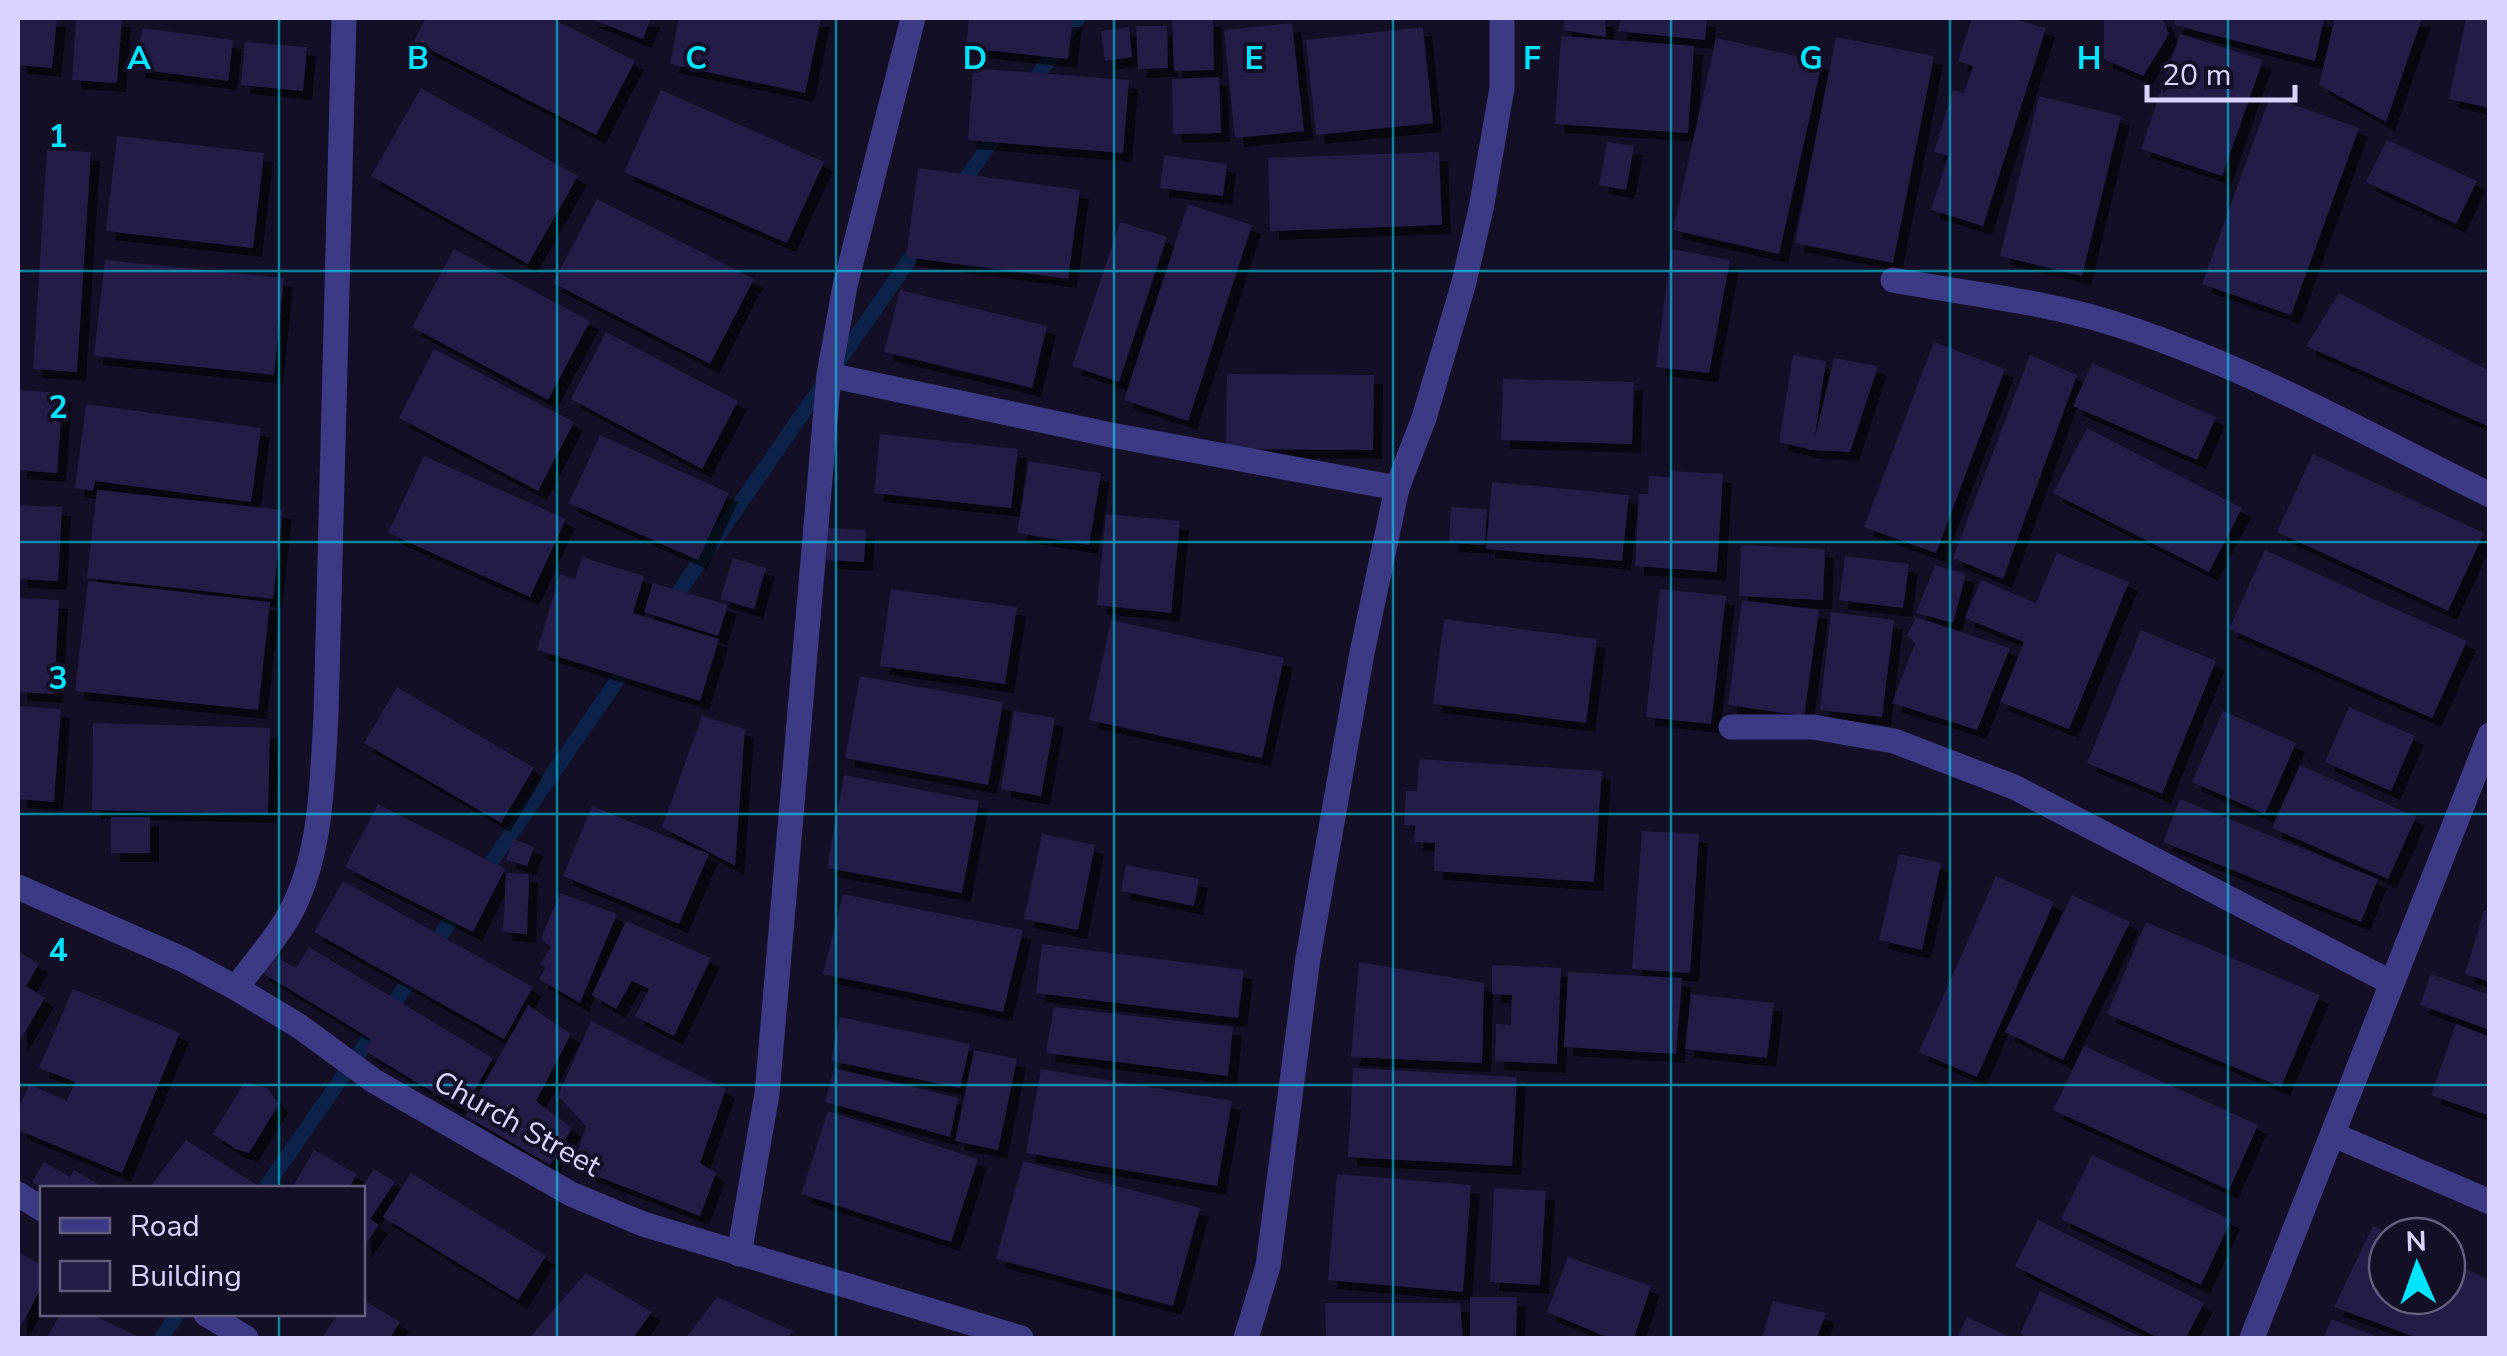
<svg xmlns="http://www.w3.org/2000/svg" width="2507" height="1356" font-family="'Nunito Sans',sans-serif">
<defs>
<filter id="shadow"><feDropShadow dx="9" dy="9" stdDeviation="0" flood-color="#0009"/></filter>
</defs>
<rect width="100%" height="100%" fill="#130f26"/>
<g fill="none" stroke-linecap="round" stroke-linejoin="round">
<g stroke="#0c2248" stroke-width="15">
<path d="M1029 88 1078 18"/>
<path d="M957 191 1001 128"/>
<path d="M669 606 921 243"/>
<path d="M481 877 630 662"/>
<path d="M430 951 462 904"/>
<path d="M265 1188 417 970"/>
<path d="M161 1338 178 1314"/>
</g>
</g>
<g fill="#241b47" filter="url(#shadow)">
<path d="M18 18H57L52 68 18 65Z"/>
<path d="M76 18H122L117 83 72 80Z"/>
<path d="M426 18H552L635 61 596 135 414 41Z"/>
<path d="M588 18H651L643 39Z"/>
<path d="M679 18H821L805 93 670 64Z"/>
<path d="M969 18H1073L1068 59 966 48Z"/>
<path d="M1172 18H1213L1214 70 1174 71Z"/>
<path d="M1565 18H1605L1606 37 1563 30Z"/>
<path d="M1621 18H1707L1705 40 1618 31Z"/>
<path d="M1972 18H2010L2046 28 1983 226 1931 210 1948 156 1934 152 1953 90 1964 93 1973 66 1958 61Z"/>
<path d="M2104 18H2162L2169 34 2143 76 2104 59Z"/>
<path d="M2176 18H2324L2315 61 2174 25Z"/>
<path d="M2335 18H2422L2386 122 2319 85Z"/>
<path d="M2466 18H2490V108L2449 99Z"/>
<path d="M1292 23 1304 131 1235 138 1224 30Z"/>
<path d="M1136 26H1167L1168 68 1138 69Z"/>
<path d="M1129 27 1132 57 1105 61 1101 31Z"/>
<path d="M1423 27 1433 123 1316 135 1306 40Z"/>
<path d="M142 28 233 40 228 81 136 69Z"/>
<path d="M2180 34 2263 60 2222 176 2141 149Z"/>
<path d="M1561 36 1694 46 1688 133 1555 124Z"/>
<path d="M1836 37 1934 56 1893 263 1795 243Z"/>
<path d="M1716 38 1822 62 1779 254 1673 230Z"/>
<path d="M245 42 307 47 303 91 241 85Z"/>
<path d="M973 68 1129 80 1123 153 968 140Z"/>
<path d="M1219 77 1221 133 1173 134 1172 79Z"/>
<path d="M421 88 578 176 528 264 371 176Z"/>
<path d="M661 90 824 162 787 243 624 172Z"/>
<path d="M2039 96 2121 116 2082 276 2000 256Z"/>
<path d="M2270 96 2359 128 2291 315 2202 284Z"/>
<path d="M117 136 264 153 253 248 106 231Z"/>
<path d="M2387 140 2477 181 2456 224 2366 182Z"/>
<path d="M1607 142 1634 146 1626 190 1599 185Z"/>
<path d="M47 150 91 152 77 372 33 369Z"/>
<path d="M1439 152 1442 225 1270 231 1268 158Z"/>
<path d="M1164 155 1227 164 1223 196 1160 188Z"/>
<path d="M918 168 1080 190 1068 279 906 257Z"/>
<path d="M597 199 754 279 710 364 553 283Z"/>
<path d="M1188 204 1252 225 1188 421 1124 400Z"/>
<path d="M1120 222 1167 237 1119 382 1072 366Z"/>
<path d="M454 249 590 321 548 400 412 327Z"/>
<path d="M1671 249 1730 260 1709 373 1656 367Z"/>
<path d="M105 260 284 278 274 375 94 356Z"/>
<path d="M900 290 1047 326 1032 388 884 352Z"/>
<path d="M2339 293 2490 371V427L2306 346Z"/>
<path d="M606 332 738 401 702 469 571 399Z"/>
<path d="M1934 342 2005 369 1936 553 1864 527Z"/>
<path d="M434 349 574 422 538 491 399 418Z"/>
<path d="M1793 355 1826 361 1814 442 1834 358 1878 366 1850 452 1812 450 1779 442Z"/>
<path d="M2030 355 2077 375 2003 579 1953 558Z"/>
<path d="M2092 363 2216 417 2197 460 2073 406Z"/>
<path d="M1227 374 1374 375 1373 450 1226 449Z"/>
<path d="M1503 379 1634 382 1632 444 1501 440Z"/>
<path d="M18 390 63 393 57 473 18 470Z"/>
<path d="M86 404 261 428 251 502 95 481 93 491 75 488Z"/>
<path d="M2087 428 2242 508 2209 572 2053 493Z"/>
<path d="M880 434 1018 449 1011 508 874 493Z"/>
<path d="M600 435 729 493 698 560 569 503Z"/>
<path d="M2313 454 2484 533 2448 611 2277 532Z"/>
<path d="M424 456 566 519 530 597 388 533Z"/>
<path d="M1029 461 1101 473 1089 545 1017 533Z"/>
<path d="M1670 471 1723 474 1717 572 1635 566 1639 494H1648L1649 476 1670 477Z"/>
<path d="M1492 482 1629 495 1622 561 1486 549Z"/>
<path d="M97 490 283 510 273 599 87 578Z"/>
<path d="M18 505 62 507 58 581 18 579Z"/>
<path d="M1451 507 1487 509 1485 545 1449 543Z"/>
<path d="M1106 514 1180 521 1171 613 1097 605Z"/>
<path d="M828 528 866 530 864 562 826 560Z"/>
<path d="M1741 545 1825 549 1823 600 1739 596Z"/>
<path d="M2265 550 2467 641 2432 718 2229 629Z"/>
<path d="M2057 553 2129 582 2069 729 2000 702 2024 642 1965 618 1981 580 2036 603Z"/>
<path d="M1845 556 1909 564 1903 608 1839 600Z"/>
<path d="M582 557 644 576 633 613 719 639 700 701 537 650 560 574 575 579Z"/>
<path d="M733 558 766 568 754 609 720 599Z"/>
<path d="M1935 565 1966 574 1953 623 1916 613Z"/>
<path d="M88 581 270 602 258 710 75 691Z"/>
<path d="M653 583 728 605 718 636 644 612Z"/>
<path d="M891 589 1017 607 1005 684 880 666Z"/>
<path d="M1660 589 1726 596 1711 724 1646 717Z"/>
<path d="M18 598 59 600 54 694 18 692Z"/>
<path d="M1742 600 1819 610 1804 716 1728 705Z"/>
<path d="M1831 612 1894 620 1882 717 1820 710Z"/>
<path d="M1916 617 2010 648 1977 730 1892 703 1915 643 1907 636Z"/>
<path d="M1444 619 1597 639 1586 723 1433 704Z"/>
<path d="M1111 620 1284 658 1262 758 1089 720Z"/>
<path d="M2141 630 2216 661 2162 794 2087 763Z"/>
<path d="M860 676 1003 702 988 785 845 758Z"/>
<path d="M397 687 534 768 501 823 364 743Z"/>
<path d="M18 706 61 709 54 802 18 799Z"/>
<path d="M2349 707 2415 736 2391 791 2325 762Z"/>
<path d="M1014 711 1055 718 1041 796 1001 789Z"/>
<path d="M2223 711 2296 743 2265 814 2192 782Z"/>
<path d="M702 716 745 729 735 866 662 827Z"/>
<path d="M93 723 270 728 268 814 92 810Z"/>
<path d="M1419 759 1602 771 1594 882 1434 871 1435 843 1414 842 1415 826 1404 825 1406 791H1417Z"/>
<path d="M2300 765 2416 817 2388 879 2272 828Z"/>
<path d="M844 775 979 801 962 893 827 868Z"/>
<path d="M2180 799 2378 879 2361 922 2163 842Z"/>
<path d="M378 804 505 869 473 932 345 867Z"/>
<path d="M592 806 709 854 679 924 563 876Z"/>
<rect x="111" y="817" width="39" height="36"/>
<path d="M1642 831 1699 834 1690 973 1632 969Z"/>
<path d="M1042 834 1095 845 1078 930 1024 919Z"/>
<path d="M513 839 534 847 527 866 506 860Z"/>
<path d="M1899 854 1941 863 1922 950 1879 940Z"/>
<path d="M1126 865 1199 879 1194 906 1121 891Z"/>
<path d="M506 873 529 874 527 934 503 932Z"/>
<path d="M1996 876 2054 902 1977 1077 1919 1052Z"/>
<path d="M343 881 533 987 504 1039 314 932Z"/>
<path d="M560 893 617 914 580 1003 539 979 546 967 540 964 551 947 541 939Z"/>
<path d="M843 894 1023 930 1003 1012 823 974Z"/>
<path d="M2072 895 2130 922 2063 1060 2005 1032Z"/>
<path d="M2484 910 2490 912V982L2465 974Z"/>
<path d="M626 921 711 958 674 1036 635 1016 649 989 632 981 616 1009 592 995Z"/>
<path d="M2146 922 2320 995 2281 1087 2107 1014Z"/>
<path d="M1042 944 1244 970 1238 1018 1036 993Z"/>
<path d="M309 947 493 1058 472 1095 463 1089 454 1105 365 1051 371 1039 259 971 270 953 296 968Z"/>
<path d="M18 951 39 964 26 986 45 998 18 1044Z"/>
<path d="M1359 962 1484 983 1482 1063 1351 1057Z"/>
<path d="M1492 965 1561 968 1557 1064 1495 1061 1496 1024 1511 1025 1512 995 1492 994Z"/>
<path d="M1568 972 1682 978 1676 1054 1564 1047Z"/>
<path d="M2431 974 2490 995V1030L2420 1005Z"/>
<path d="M73 989 180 1033 122 1173 18 1130V1111L29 1084 67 1101 75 1082 39 1068Z"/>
<path d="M1691 994 1774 1003 1767 1058 1685 1049Z"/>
<path d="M528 1005 571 1034 536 1101 572 1128 550 1165 466 1116Z"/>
<path d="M1054 1007 1233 1027 1228 1076 1046 1053Z"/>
<path d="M840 1017 970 1044 960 1088 831 1061Z"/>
<path d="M591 1021 726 1089 700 1163 716 1173 700 1216 573 1167 586 1126 558 1096Z"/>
<path d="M2456 1024 2490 1037V1116L2431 1095Z"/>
<path d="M2084 1046 2258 1125 2229 1190 2053 1110Z"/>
<path d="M974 1050 1017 1059 998 1150 955 1141Z"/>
<path d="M834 1068 958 1098 950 1137 825 1102Z"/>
<path d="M1353 1068 1517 1077 1512 1166 1348 1157Z"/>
<path d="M1041 1069 1232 1101 1217 1186 1026 1153Z"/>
<path d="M244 1083 267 1088 279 1104 249 1153 236 1149 213 1134Z"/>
<path d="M828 1111 978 1159 951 1242 801 1194Z"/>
<path d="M186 1140 262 1188H149Z"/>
<path d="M314 1150 357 1174 349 1188H292Z"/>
<path d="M2092 1155 2231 1220 2201 1285 2061 1219Z"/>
<path d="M1023 1161 1200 1208 1173 1306 996 1259Z"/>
<path d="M44 1162 70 1177 74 1170 105 1188H43L32 1182Z"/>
<path d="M374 1169 395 1182 370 1219 379 1225 362 1249V1187Z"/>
<path d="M411 1173 546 1256 518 1300 383 1217Z"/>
<path d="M1337 1174 1471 1185 1463 1292 1328 1280Z"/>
<path d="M1494 1188 1546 1191 1540 1285 1490 1282Z"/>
<path d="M2038 1220 2204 1303 2186 1338H2159L2015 1266Z"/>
<path d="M2373 1226 2395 1236H2387V1296H2447V1260L2490 1280V1338H2418L2334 1307Z"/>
<path d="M18 1252 42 1265V1286L18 1332Z"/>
<path d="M1568 1257 1651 1286 1634 1338H1609L1547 1312Z"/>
<path d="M586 1273 652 1312 633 1338H529Z"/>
<path d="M2040 1291 2143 1338H2031L2020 1334Z"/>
<path d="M717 1297 793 1331 788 1338H686Z"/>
<path d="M1470 1297H1517L1516 1338H1470Z"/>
<path d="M362 1299 400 1322 390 1338H322L338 1314H362Z"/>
<path d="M1773 1301 1826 1313 1817 1338H1762Z"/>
<path d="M1325 1303H1460L1463 1338H1326Z"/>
<path d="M60 1314H91L141 1338H47Z"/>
<path d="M1967 1317 2013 1338H1957Z"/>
<path d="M2331 1319 2381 1338H2324Z"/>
</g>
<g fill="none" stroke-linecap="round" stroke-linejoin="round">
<g stroke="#3d3a85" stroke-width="25">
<path d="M1893 280C1961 293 2035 300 2102 320 2239 361 2362 432 2490 495"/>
<path d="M829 375 1111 435 1397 488"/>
<path d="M1731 727H1813L1894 741 2014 787 2392 983"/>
<path d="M18 887 184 960 236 988 299 1026 374 1081 571 1194 643 1224 1021 1338"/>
<path d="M236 988C253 965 272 943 287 919 322 859 322 783 326 715L344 18"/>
<path d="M2334 1135 2490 1202"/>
<path d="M18 1194 42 1209"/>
<path d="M739 1254 767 1094 829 375 845 286 913 18"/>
<path d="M206 1314 246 1338"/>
<path d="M1246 1338 1268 1266 1308 958 1362 653 1397 488 1424 418 1463 286 1481 209 1502 88V18"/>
<path d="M2252 1338 2490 735"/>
</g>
</g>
<path fill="none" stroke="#00e5ff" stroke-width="2.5" stroke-opacity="0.55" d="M279 18V1188M557 18V1338M836 18V1338M1114 18V1338M1393 18V1338M1671 18V1338M1950 18V1338M2228 18V1338M18 271H2490M18 542H2490M18 814H2490M18 1085H2490M279 1314V1338"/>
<g text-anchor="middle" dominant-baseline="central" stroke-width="8" stroke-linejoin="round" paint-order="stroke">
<g font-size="30" fill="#d9d4ff" stroke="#130f26">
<text transform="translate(517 1124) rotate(29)">Church Street</text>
</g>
</g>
<g font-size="32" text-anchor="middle" font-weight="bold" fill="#00e5ff" stroke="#130f26" stroke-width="8" stroke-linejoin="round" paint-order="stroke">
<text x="139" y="69">A</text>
<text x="418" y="69">B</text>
<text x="696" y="69">C</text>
<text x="975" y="69">D</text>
<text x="1254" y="69">E</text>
<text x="1532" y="69">F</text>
<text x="1811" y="69">G</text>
<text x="2089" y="69">H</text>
<text x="58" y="147">1</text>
<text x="58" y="418">2</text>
<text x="58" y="689">3</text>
<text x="58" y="961">4</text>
</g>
<rect width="2507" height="1356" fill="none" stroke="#d9d4ff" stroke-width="40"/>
<rect x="40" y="1186" width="325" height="130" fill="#130f26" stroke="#625e7d" stroke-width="2.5"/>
<rect x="60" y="1218" width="50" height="15" fill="#3d3a85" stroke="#625e7d" stroke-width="2.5"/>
<text x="130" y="1236" font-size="30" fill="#d9d4ff">Road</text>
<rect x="60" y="1261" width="50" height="30" fill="#241b47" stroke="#625e7d" stroke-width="2.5"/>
<text x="130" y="1286" font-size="30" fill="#d9d4ff">Building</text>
<g transform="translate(2417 1266) rotate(358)"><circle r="48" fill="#130f26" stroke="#625e7d" stroke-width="2.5"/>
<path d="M0-8L18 38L0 25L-18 38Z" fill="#00e5ff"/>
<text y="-15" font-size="28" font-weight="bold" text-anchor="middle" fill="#d9d4ff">N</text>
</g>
<path d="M2147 85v15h148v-15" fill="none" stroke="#d9d4ff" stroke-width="5"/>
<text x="2162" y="85" font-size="30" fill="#d9d4ff" stroke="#130f26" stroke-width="8" paint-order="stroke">20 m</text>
</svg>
